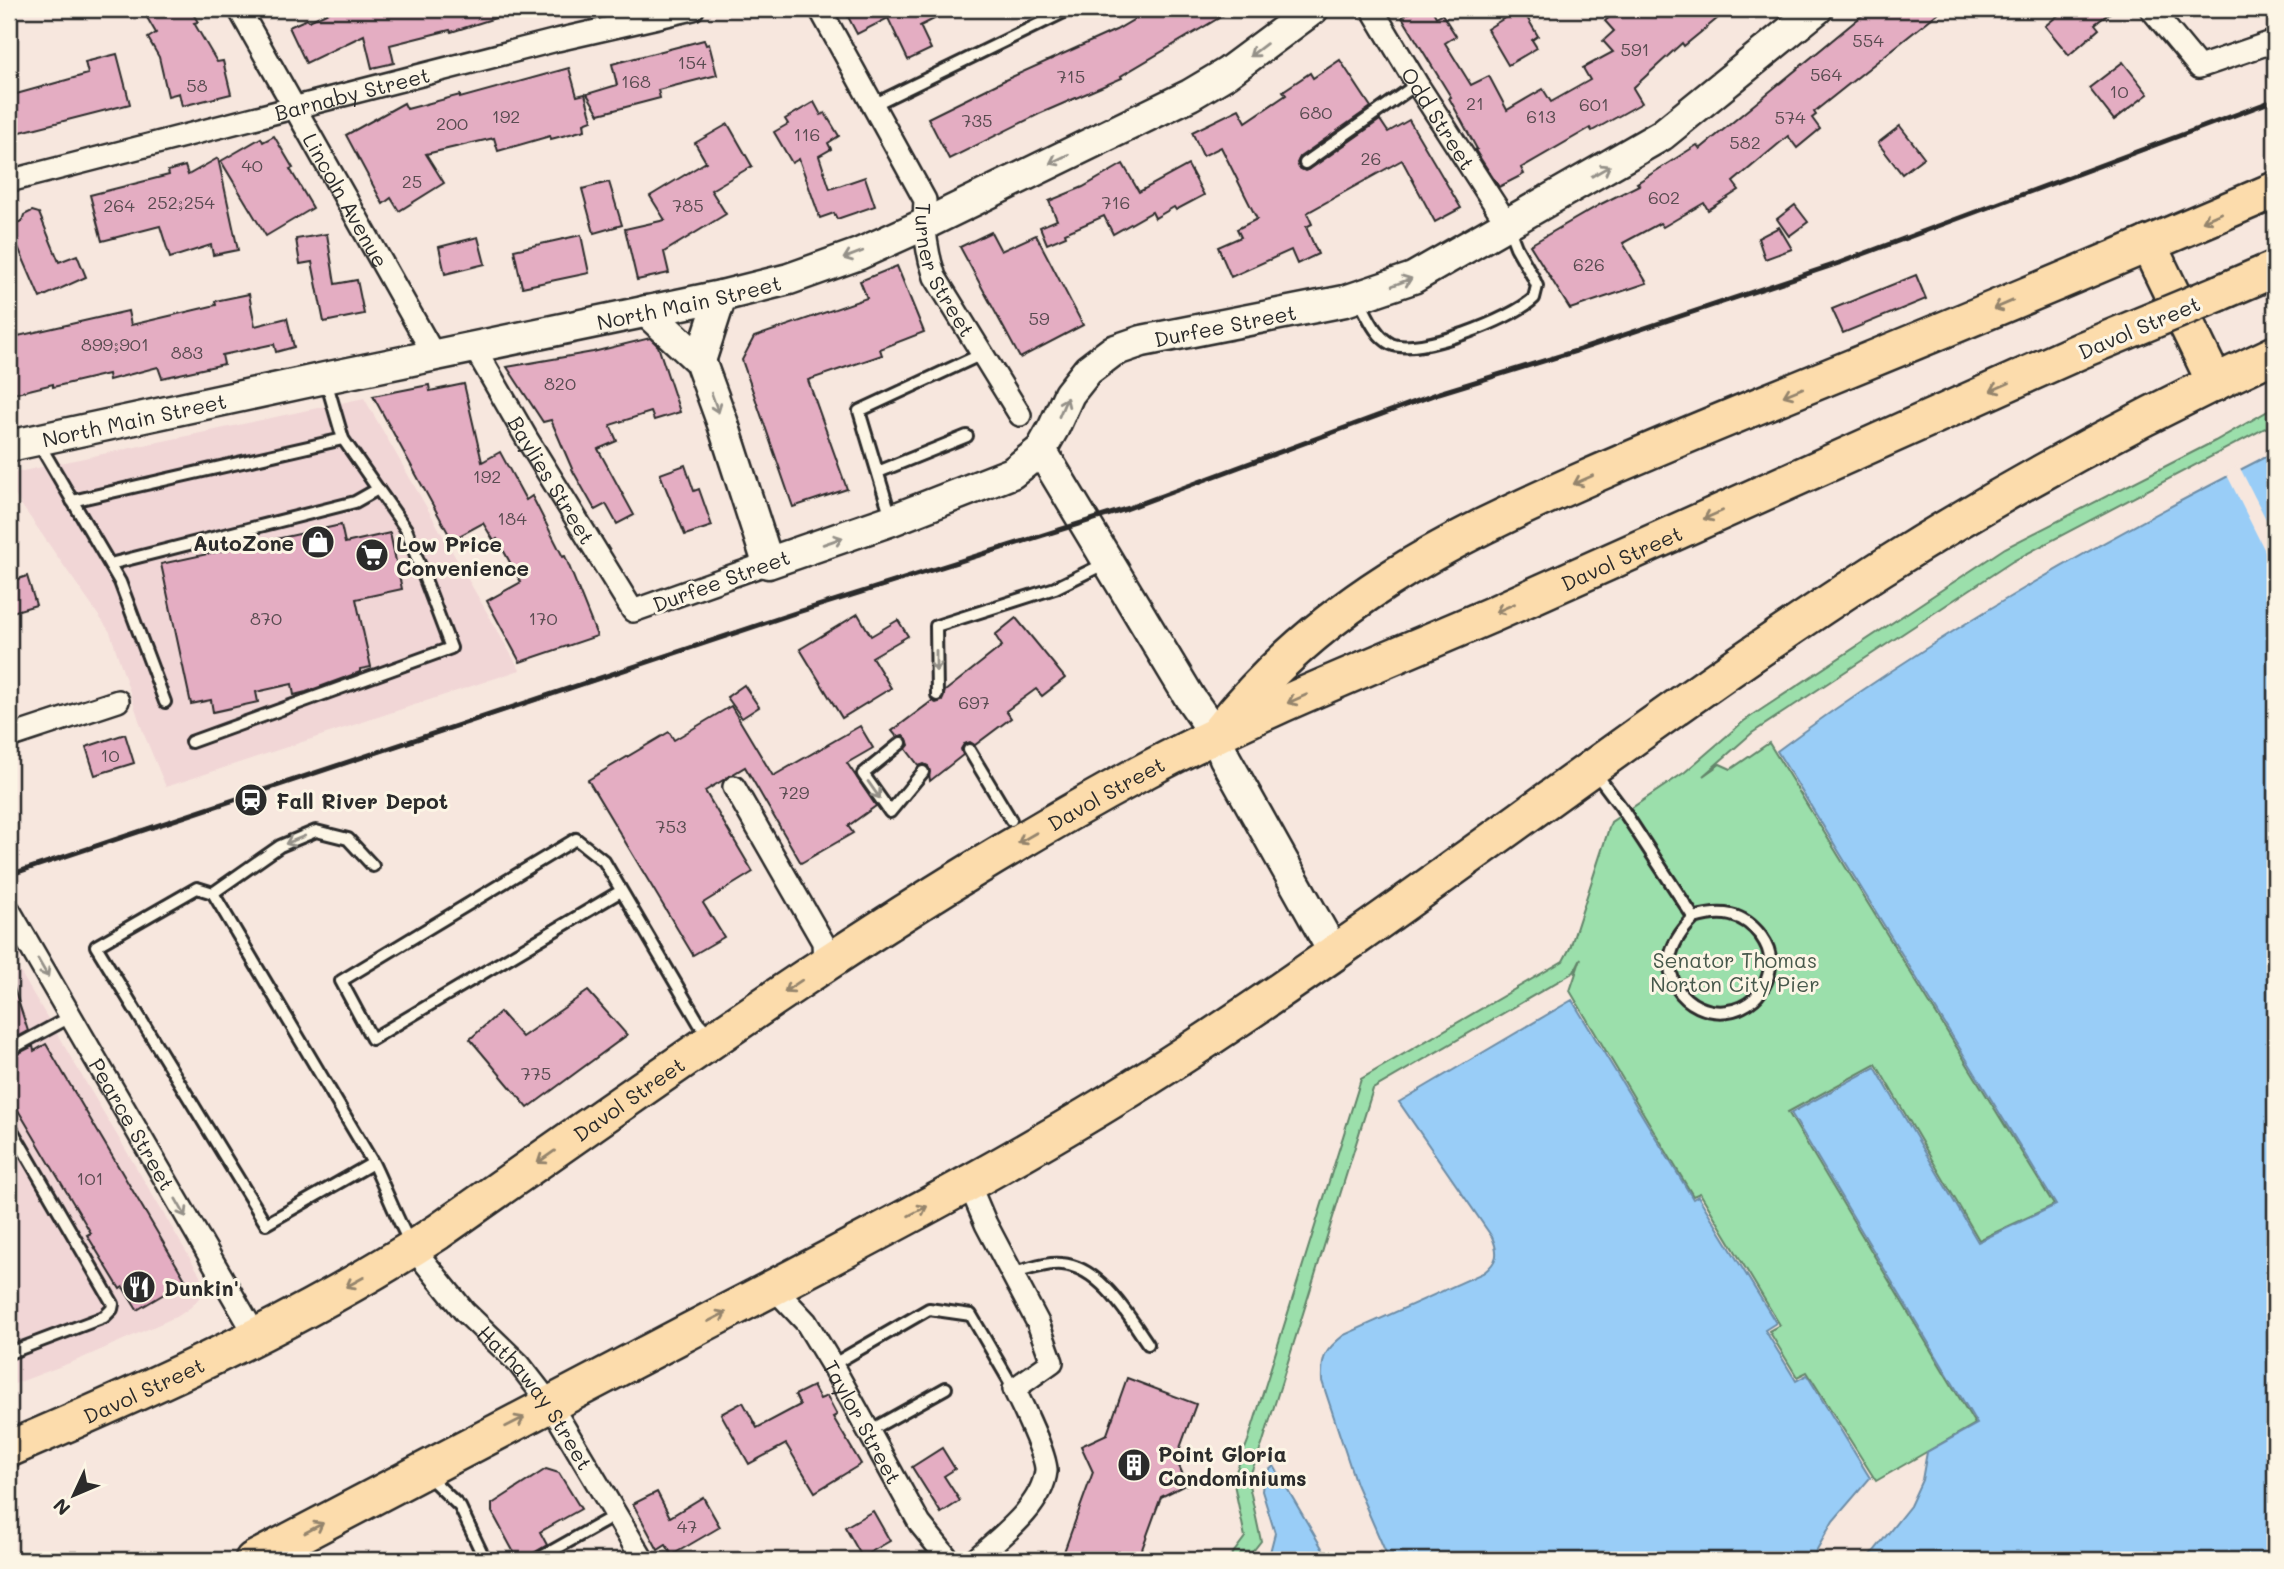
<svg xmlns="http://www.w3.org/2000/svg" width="2284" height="1569" font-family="Mali,sans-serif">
<rect width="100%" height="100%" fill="#f7e7de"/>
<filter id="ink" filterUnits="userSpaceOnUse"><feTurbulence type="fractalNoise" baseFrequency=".0143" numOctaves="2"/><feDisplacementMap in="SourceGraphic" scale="14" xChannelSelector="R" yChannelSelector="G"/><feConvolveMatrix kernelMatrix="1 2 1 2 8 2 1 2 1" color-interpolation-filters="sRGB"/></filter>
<g filter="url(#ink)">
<g fill="#f1d6d6">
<path d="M364 398 520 670 166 787 143 732 110 632 9 487V474Z"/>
<path d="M9 953 200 1275 203 1287 199 1298 191 1307 180 1315 80 1359 9 1386Z"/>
</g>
<path fill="#9bdfab" stroke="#63856b" stroke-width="2" d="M2275 407V423L2013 561 1752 733 1703 776 1720 764 1731 769 1769 743 2054 1205 1979 1240 1876 1064 1788 1112 1975 1424 1876 1481 1807 1372 1797 1377 1769 1331 1780 1325 1700 1193 1693 1196 1570 991 1581 958 1574 972 1373 1089 1262 1445 1248 1480 1261 1541 1246 1560H1228L1245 1537 1233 1479 1248 1441 1361 1079 1563 961 1570 948 1611 822 1685 772 1744 721 2005 548 2215 441Z"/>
<g fill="#99cdf7" stroke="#6d8ca5" stroke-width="2">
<path d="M2275 452V1560H1867L1910 1506 1922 1480 1927 1452 1977 1424 1791 1113 1875 1067 1978 1242 2056 1205 1777 751C1933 635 2102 540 2275 452Z"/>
<path d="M1572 1000 1693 1199 1698 1196 1776 1323 1765 1330 1796 1381 1807 1375 1870 1478 1833 1521 1811 1560H1389L1356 1484 1322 1381C1321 1357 1325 1350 1344 1335L1483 1273C1498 1262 1499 1253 1492 1237L1399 1102Z"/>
<path d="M1274 1466 1329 1560H1268L1275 1533 1262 1491 1264 1474Z"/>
</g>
<path fill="#f7e7de" d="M2239 466 2275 537V571L2226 473Z"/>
<g fill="#e4adc2" stroke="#2b2b2b" stroke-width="2">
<path d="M142 9H190L198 22 194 23 217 62 223 61 231 94 182 106 179 93 168 96 159 57 148 38 156 33Z"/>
<path d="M335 9H510L511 13 451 32 450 30 390 45 394 63 372 68 364 35 306 63 289 27 307 19 309 21Z"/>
<path d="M844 9H954L920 26 931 49 908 60 888 18 857 34Z"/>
<path d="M1152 9H1234L1121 76 1122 78 1039 114 949 159 928 118 1005 80 1116 30Z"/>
<path d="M1416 9H1432L1436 17 1442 14 1456 36 1445 43 1471 85 1489 76 1507 110 1543 89 1551 102 1590 80 1583 68 1613 52 1603 41 1614 31 1605 21 1619 9H1729L1684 46 1682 43 1633 88 1642 103 1592 131 1590 128 1521 168 1524 174 1499 187 1475 150 1477 149 1449 98 1451 97 1402 17Z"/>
<path d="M1519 9H1522L1538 36 1532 40 1537 48 1508 65 1487 29Z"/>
<path d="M1870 9H1943L1814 112 1816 115 1812 118 1820 129 1797 148 1788 136 1733 182 1739 190 1708 210 1704 203 1663 227 1660 223 1623 243 1647 283 1570 309 1530 245 1601 204 1639 185 1637 183 1697 145 1700 149Z"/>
<path d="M2066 9H2115L2095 24 2099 29 2069 55 2045 26Z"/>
<path d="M704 40 706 45 709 44 717 75 658 90 660 98 599 114 587 94 617 85 612 64Z"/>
<path d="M117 54 130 104 9 135V96L88 74 85 62Z"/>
<path d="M1340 60 1371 107 1300 157 1297 163 1299 168 1305 171 1310 169 1380 120 1388 132 1409 120 1461 208 1435 222 1402 160 1307 213 1312 224 1306 227 1318 254 1297 264 1291 250 1231 277 1218 247 1241 237 1237 229 1257 219 1221 147 1203 156 1192 132 1239 109 1246 122 1286 95 1283 91 1310 73 1313 78Z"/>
<path d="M2123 62 2148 94 2114 120 2089 88Z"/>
<path d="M569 68 577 96 585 94 592 120 584 123 585 130 551 139 550 136 498 151 494 138 426 154 444 183 399 211 391 198 383 204 346 135 404 103 407 109 460 95V98Z"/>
<path d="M814 102 821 115 825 113 839 136 828 143 831 149 819 156 830 189 865 177 875 206 837 219 834 213 820 218 799 159 792 163 774 132 788 124 785 119Z"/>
<path d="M728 124 752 166 711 190 726 214 664 252 669 273 637 280 625 229 665 220 650 196 706 162 695 143Z"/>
<path d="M1900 126 1924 157 1902 174 1878 143Z"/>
<path d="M274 136 293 168 290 169 313 208 266 236 221 161 261 138 263 142Z"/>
<path d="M218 158 238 250 213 255 211 245 170 258 160 226 102 241 90 195 169 175 168 171 185 166 188 175Z"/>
<path d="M1123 164 1139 192 1188 165 1204 195 1176 210 1174 207 1155 218 1152 212 1113 234 1104 216 1065 233 1066 236 1047 244 1040 227 1057 220 1049 201 1083 187Z"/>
<path d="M609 182 622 225 594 233 582 189Z"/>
<path d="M1795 205 1808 222 1789 236 1777 219Z"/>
<path d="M32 211 39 213 59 262 77 255 86 277 40 298 9 226 22 221 24 215Z"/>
<path d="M1779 227 1792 249 1765 259 1758 238Z"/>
<path d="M991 232 1001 251 1036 235 1083 325 1020 358 960 247Z"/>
<path d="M327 234 335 284 357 280 364 314 324 322 312 262 300 264 296 239Z"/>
<path d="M581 235 589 273 522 287 514 250Z"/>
<path d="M478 237 485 264 445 274 439 247Z"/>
<path d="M897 266 924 332 880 349 882 355 808 380 847 489 793 507 742 360 754 337 867 298 860 281Z"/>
<path d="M1916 275 1926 299 1843 333 1832 309Z"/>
<path d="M249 294 255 326 287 318 294 347 276 352 274 344 222 355 224 364 162 378 158 367 109 380 108 374 53 387V384L9 395V338L128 311 131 325 216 305 215 301Z"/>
<path d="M650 338 658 346 680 412 654 420 651 412 610 425 617 441 598 449 634 515 617 524 606 504 595 510 573 471 551 420 543 422 507 367 593 352Z"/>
<path d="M464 384 482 462 500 452 526 500 532 496 563 557 565 556 597 636 520 662 487 601 521 582 497 539 494 541 483 523 452 540 373 396 429 385 430 391Z"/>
<path d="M685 465 694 491 699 489 712 526 685 535 660 474Z"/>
<path d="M341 525 345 543 390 533 402 589 356 599 371 667 360 669V672L306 692 294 695 292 684 256 692 258 702 213 712 211 700 191 704 161 564Z"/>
<path d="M27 576 36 605 9 613V582Z"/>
<path d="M858 614 871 636 898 620 908 636 872 657 891 688 842 718 800 649Z"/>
<path d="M1016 618 1065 678 1042 696 1036 689 1006 711 1011 718 975 745 970 742 964 744 961 749 963 755 930 781 928 766 924 764 919 766 906 749 909 745 907 739 903 735 897 737 892 731 932 701 936 703 942 701 945 691 1002 646 995 635Z"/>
<path d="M744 685 759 707 742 718 727 697Z"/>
<path d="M731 706 773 776 860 726 873 748 847 763 876 806 848 826 853 833 801 863 745 767 705 791 753 872 703 903 724 937 693 955 588 780 669 732 674 740Z"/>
<path d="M125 734 134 763 95 775 86 747Z"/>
<path d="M9 985H13L28 1031 9 1041Z"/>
<path d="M588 991 627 1035 528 1108 470 1039 500 1012 522 1037Z"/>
<path d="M46 1044 186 1281 137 1310 123 1287 120 1289 87 1235 91 1233 9 1095V1058L33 1046 34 1051Z"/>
<path d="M1127 1378 1196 1404 1176 1459 1187 1484 1161 1497 1138 1560H1061L1093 1472 1081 1446 1107 1434Z"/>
<path d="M813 1386 820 1399 827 1396 837 1415 833 1417 861 1464 815 1492 786 1444 749 1464 721 1414 743 1402 757 1428 800 1405 795 1395Z"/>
<path d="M942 1448 955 1469 944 1476 960 1501 941 1513 912 1467Z"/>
<path d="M546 1469 559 1473 581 1509 540 1532 547 1545 532 1554 528 1560H518L492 1512V1504Z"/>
<path d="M657 1492 670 1517 703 1497 720 1527 672 1555 666 1545 658 1550 633 1504Z"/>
<path d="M873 1511 890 1541 862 1557 845 1527Z"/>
</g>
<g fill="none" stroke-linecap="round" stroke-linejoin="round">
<defs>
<g id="service">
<path d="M873 105 1066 11"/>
<path d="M1305 163 1417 84"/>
<path d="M1359 300C1367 314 1375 336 1391 344 1418 356 1513 319 1534 298L1537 286 1533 277 1516 247 1508 226"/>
<path d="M38 442 120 582 165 702"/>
<path d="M878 472 967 436"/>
<path d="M72 501 343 439"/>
<path d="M891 517 859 411 982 354"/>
<path d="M110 564 355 502 378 489"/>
<path d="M937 695 936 626 1055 588 1108 562"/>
<path d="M191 742 451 648 406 529 343 439 326 381"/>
<path d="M901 743 863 774 890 812 923 772"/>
<path d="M969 750 1011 820"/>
<path d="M1594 771 1621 807 1694 918C1683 929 1672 943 1670 959 1667 1004 1721 1028 1754 999 1764 990 1771 974 1770 960 1770 951 1766 943 1761 936 1743 912 1721 910 1694 918"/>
<path d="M621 891 372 1039 341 981 576 839 604 861 699 1023 710 1035"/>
<path d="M213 893 280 846 316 831 348 839 373 866"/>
<path d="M9 1050 72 1016"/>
<path d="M9 1125 113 1304 112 1309 104 1317 9 1353"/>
<path d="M373 1163 266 1224 96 946 197 888 213 893 373 1163C386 1190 396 1217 410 1243"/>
<path d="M1013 1273C1027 1270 1047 1262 1062 1264 1100 1267 1128 1315 1148 1344"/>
<path d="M832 1365 929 1309 971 1315 1014 1389"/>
<path d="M869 1431 946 1388"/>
<path d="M427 1475 460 1507 485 1560"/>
<path d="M536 1560 616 1515"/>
</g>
<g id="minor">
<path id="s1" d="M239 9 434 355"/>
<path id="s2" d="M820 9 925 200C923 227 926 251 935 277L1020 415"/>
<path id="s3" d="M1372 9 1417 84 1508 225"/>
<path d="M2151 9 2199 67 2275 41"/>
<path id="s4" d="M9 181 557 40 693 9"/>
<path id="s5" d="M474 347 527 439 633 611 768 563"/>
<path d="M9 737 118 701"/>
<path d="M734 787 823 942 824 966"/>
<path id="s6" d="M9 910 256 1336"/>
<path d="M969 1184 986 1224 1038 1323 1052 1362 1014 1389C1022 1405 1047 1457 1046 1471 1042 1507 1000 1537 975 1560"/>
<path id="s7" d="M413 1248 464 1311 519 1364 550 1404 643 1560"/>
<path id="s8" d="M773 1287 806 1322 832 1365 920 1524 949 1560"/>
</g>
<g id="secondary">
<path id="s9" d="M646 311 700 361 723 424 768 563 892 520 1012 473 1041 450 1054 427 1069 394 1088 370 1113 351 1142 341 1345 301 1413 278 1662 135 1817 9"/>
<path d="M700 361 721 296"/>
<path id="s10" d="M9 446 325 378 721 296 789 279 859 254 923 225 1190 95 1227 73 1313 9"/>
<path d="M1041 450 1190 698 1216 735 1225 758 1334 953"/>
</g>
<g id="trunk">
<path d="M2148 244 2215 383"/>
<path d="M2219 293 2275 269"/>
<path d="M1220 730C1320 604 1444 541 1587 478 1666 443 1746 411 1826 378 1976 317 2126 254 2275 190"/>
<path id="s11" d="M9 1449C156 1386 303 1320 438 1232 666 1072 893 907 1139 774 1252 713 1373 666 1491 615 1689 528 1886 437 2084 349"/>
<path d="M253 1560C397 1485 540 1409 684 1334 855 1245 1028 1157 1190 1051 1425 897 1644 721 1880 569 2006 489 2139 417 2275 354"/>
</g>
</defs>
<use href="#service" stroke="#2b2b2b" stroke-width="16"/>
<use href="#minor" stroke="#2b2b2b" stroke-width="26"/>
<use href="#secondary" stroke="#2b2b2b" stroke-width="35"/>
<use href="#trunk" stroke="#2b2b2b" stroke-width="40"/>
<use href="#service" stroke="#fcf5e5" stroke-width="10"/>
<use href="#minor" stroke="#fcf5e5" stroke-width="21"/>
<use href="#secondary" stroke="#fcf5e5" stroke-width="30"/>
<use href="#trunk" stroke="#fcdcac" stroke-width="35"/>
<path stroke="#2b2b2b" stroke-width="5" d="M9 875 795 613 1126 509 1439 393 1576 351 1839 263 2275 100"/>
<defs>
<path id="trunk-bridge" d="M2084 349 2219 293"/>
</defs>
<use href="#trunk-bridge" stroke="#2b2b2b" stroke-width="40" stroke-linecap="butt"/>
<use href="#trunk-bridge" stroke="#fcdcac" stroke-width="35"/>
</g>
<defs><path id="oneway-shaft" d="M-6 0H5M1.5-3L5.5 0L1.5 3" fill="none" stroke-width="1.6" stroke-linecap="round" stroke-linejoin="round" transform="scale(1.75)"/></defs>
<g stroke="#949088">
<use href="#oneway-shaft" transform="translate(1258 50) rotate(143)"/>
<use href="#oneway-shaft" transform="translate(1059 159) rotate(154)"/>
<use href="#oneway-shaft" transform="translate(1601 171) rotate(-30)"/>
<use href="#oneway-shaft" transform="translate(853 255) rotate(159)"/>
<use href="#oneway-shaft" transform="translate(1402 282) rotate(-21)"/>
<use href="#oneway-shaft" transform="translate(715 403) rotate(70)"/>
<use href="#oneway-shaft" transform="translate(1063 407) rotate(-67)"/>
<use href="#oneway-shaft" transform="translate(833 541) rotate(-19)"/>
<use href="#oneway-shaft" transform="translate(936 661) rotate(90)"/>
<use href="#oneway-shaft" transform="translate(874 790) rotate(55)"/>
<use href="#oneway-shaft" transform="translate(295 840) rotate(158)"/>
<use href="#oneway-shaft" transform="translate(43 968) rotate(60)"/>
<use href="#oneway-shaft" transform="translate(181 1208) rotate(60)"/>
</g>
<g stroke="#94846c">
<use href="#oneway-shaft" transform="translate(2212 217) rotate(157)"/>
<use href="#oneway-shaft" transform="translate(2003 305) rotate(157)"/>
<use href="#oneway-shaft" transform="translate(2000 387) rotate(156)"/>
<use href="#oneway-shaft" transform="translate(1793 392) rotate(158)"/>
<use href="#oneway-shaft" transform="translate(1583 480) rotate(156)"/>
<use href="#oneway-shaft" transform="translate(1713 515) rotate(156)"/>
<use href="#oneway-shaft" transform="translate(1505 608) rotate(156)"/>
<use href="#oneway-shaft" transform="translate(1297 699) rotate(156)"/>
<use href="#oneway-shaft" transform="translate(1027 838) rotate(150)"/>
<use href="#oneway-shaft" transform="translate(793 986) rotate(146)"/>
<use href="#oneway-shaft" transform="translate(546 1157) rotate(145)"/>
<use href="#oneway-shaft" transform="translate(918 1211) rotate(-27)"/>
<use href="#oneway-shaft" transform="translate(355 1282) rotate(151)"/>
<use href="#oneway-shaft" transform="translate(717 1317) rotate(-27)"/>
<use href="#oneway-shaft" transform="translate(515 1422) rotate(-27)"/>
<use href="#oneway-shaft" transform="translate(314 1528) rotate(-28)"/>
</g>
</g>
<defs>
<symbol id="shop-disc" viewBox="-11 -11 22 22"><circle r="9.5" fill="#2b2b2b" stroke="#fcf5e5"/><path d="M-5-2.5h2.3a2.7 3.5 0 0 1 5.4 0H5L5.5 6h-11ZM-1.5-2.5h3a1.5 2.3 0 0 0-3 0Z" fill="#fff"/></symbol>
<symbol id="supermarket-disc" viewBox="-11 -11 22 22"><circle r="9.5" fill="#2b2b2b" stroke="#fcf5e5"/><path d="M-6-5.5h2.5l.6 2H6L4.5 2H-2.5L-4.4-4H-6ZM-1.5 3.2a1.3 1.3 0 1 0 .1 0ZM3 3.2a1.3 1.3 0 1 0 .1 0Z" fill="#fff"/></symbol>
<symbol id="station-disc" viewBox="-11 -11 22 22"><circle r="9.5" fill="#2b2b2b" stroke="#fcf5e5"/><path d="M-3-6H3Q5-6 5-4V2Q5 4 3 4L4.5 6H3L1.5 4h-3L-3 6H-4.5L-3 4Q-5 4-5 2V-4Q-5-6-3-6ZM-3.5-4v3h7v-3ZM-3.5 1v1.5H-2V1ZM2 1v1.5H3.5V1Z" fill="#fff"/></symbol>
<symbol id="restaurant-disc" viewBox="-11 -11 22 22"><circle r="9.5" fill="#2b2b2b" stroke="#fcf5e5"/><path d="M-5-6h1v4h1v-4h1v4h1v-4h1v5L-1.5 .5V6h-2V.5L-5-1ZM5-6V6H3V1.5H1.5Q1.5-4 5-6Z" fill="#fff"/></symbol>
<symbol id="building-disc" viewBox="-11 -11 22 22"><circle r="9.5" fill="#2b2b2b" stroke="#fcf5e5"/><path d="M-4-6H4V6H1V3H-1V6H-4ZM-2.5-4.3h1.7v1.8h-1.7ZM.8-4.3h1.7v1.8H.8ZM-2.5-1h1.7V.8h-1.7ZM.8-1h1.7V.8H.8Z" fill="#fff"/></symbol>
</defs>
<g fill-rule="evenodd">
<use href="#shop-disc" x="299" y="523" width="38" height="38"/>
<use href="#supermarket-disc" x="353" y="536" width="38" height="38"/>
<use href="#station-disc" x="232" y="781" width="38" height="38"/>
<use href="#restaurant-disc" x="120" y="1268" width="38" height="38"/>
<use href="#building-disc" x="1115" y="1446" width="38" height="38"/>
</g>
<g text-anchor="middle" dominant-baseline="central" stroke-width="6" stroke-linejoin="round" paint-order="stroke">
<g font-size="18" fill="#594c51">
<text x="1868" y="40">554</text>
<text x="1635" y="49">591</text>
<text x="692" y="62">154</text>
<text x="1826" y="74">564</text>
<text x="1071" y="76">715</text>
<text x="636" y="81">168</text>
<text x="197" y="85">58</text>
<text x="2119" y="91">10</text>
<text x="1475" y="103">21</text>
<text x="1594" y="104">601</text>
<text x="1316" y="112">680</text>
<text x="506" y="116">192</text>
<text x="1541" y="116">613</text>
<text x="1790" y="117">574</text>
<text x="977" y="120">735</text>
<text x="452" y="123">200</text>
<text x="807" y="134">116</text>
<text x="1745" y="142">582</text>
<text x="1371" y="158">26</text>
<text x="252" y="165">40</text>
<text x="412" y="181">25</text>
<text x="1664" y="197">602</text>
<text x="181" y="202">252;254</text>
<text x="1116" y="202">716</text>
<text x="119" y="205">264</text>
<text x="688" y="205">785</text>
<text x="1589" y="264">626</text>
<text x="1039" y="318">59</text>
<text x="115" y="344">899;901</text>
<text x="187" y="352">883</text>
<text x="560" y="383">820</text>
<text x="487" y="476">192</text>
<text x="512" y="518">184</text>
<text x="266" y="618">870</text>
<text x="543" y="618">170</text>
<text x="974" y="702">697</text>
<text x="110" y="755">10</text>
<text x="794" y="792">729</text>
<text x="671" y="826">753</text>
<text x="536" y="1073">775</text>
<text x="90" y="1178">101</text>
<text x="687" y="1526">47</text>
</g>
<g font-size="21" fill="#2b2b2b" stroke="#fcf5e5">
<text stroke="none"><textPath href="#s4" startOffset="354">Barnaby Street</textPath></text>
<text stroke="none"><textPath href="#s3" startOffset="128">Odd Street</textPath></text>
<text stroke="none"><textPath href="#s1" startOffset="219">Lincoln Avenue</textPath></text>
<text stroke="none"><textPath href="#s2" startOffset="292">Turner Street</textPath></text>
<text stroke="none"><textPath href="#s10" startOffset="695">North Main Street</textPath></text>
<text stroke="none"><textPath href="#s9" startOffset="824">Durfee Street</textPath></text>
<text transform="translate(2139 327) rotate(-23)">Davol Street</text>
<text stroke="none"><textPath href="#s10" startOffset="128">North Main Street</textPath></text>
<text stroke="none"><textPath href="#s5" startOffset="154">Baylies Street</textPath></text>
<text stroke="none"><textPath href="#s11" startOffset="1848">Davol Street</textPath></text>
<text transform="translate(721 580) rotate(-20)">Durfee Street</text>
<text stroke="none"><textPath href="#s11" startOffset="1281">Davol Street</textPath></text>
<text stroke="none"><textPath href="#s11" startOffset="714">Davol Street</textPath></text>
<text stroke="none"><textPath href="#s6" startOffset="247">Pearce Street</textPath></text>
<text stroke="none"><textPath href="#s11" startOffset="147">Davol Street</textPath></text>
<text stroke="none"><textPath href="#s7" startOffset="194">Hathaway Street</textPath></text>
<text stroke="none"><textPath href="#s8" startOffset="163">Taylor Street</textPath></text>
</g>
<g font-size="21" font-weight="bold" fill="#2b2b2b" stroke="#fcf5e5" text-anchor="start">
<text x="294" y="542" text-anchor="end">AutoZone</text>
<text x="396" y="543">Low Price<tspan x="396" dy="24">Convenience</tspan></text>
<text x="276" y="800">Fall River Depot</text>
<text x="164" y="1287">Dunkin'</text>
<text x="1158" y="1453">Point Gloria<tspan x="1158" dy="24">Condominiums</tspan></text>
</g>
<g font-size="21" fill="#47584b" stroke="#fcf5e5">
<text x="1735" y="959">Senator Thomas<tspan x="1735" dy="24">Norton City Pier</tspan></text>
</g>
</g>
<rect width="2284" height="1569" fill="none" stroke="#fcf5e5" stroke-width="35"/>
<rect x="18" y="18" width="2249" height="1534" fill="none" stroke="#2b2b2b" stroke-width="2.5" filter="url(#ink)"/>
<g transform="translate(74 1495) rotate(226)" stroke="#fcf5e5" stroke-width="5" paint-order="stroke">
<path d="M0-5L12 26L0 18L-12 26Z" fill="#2b2b2b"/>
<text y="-10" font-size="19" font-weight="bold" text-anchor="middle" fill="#2b2b2b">N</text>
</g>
</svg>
